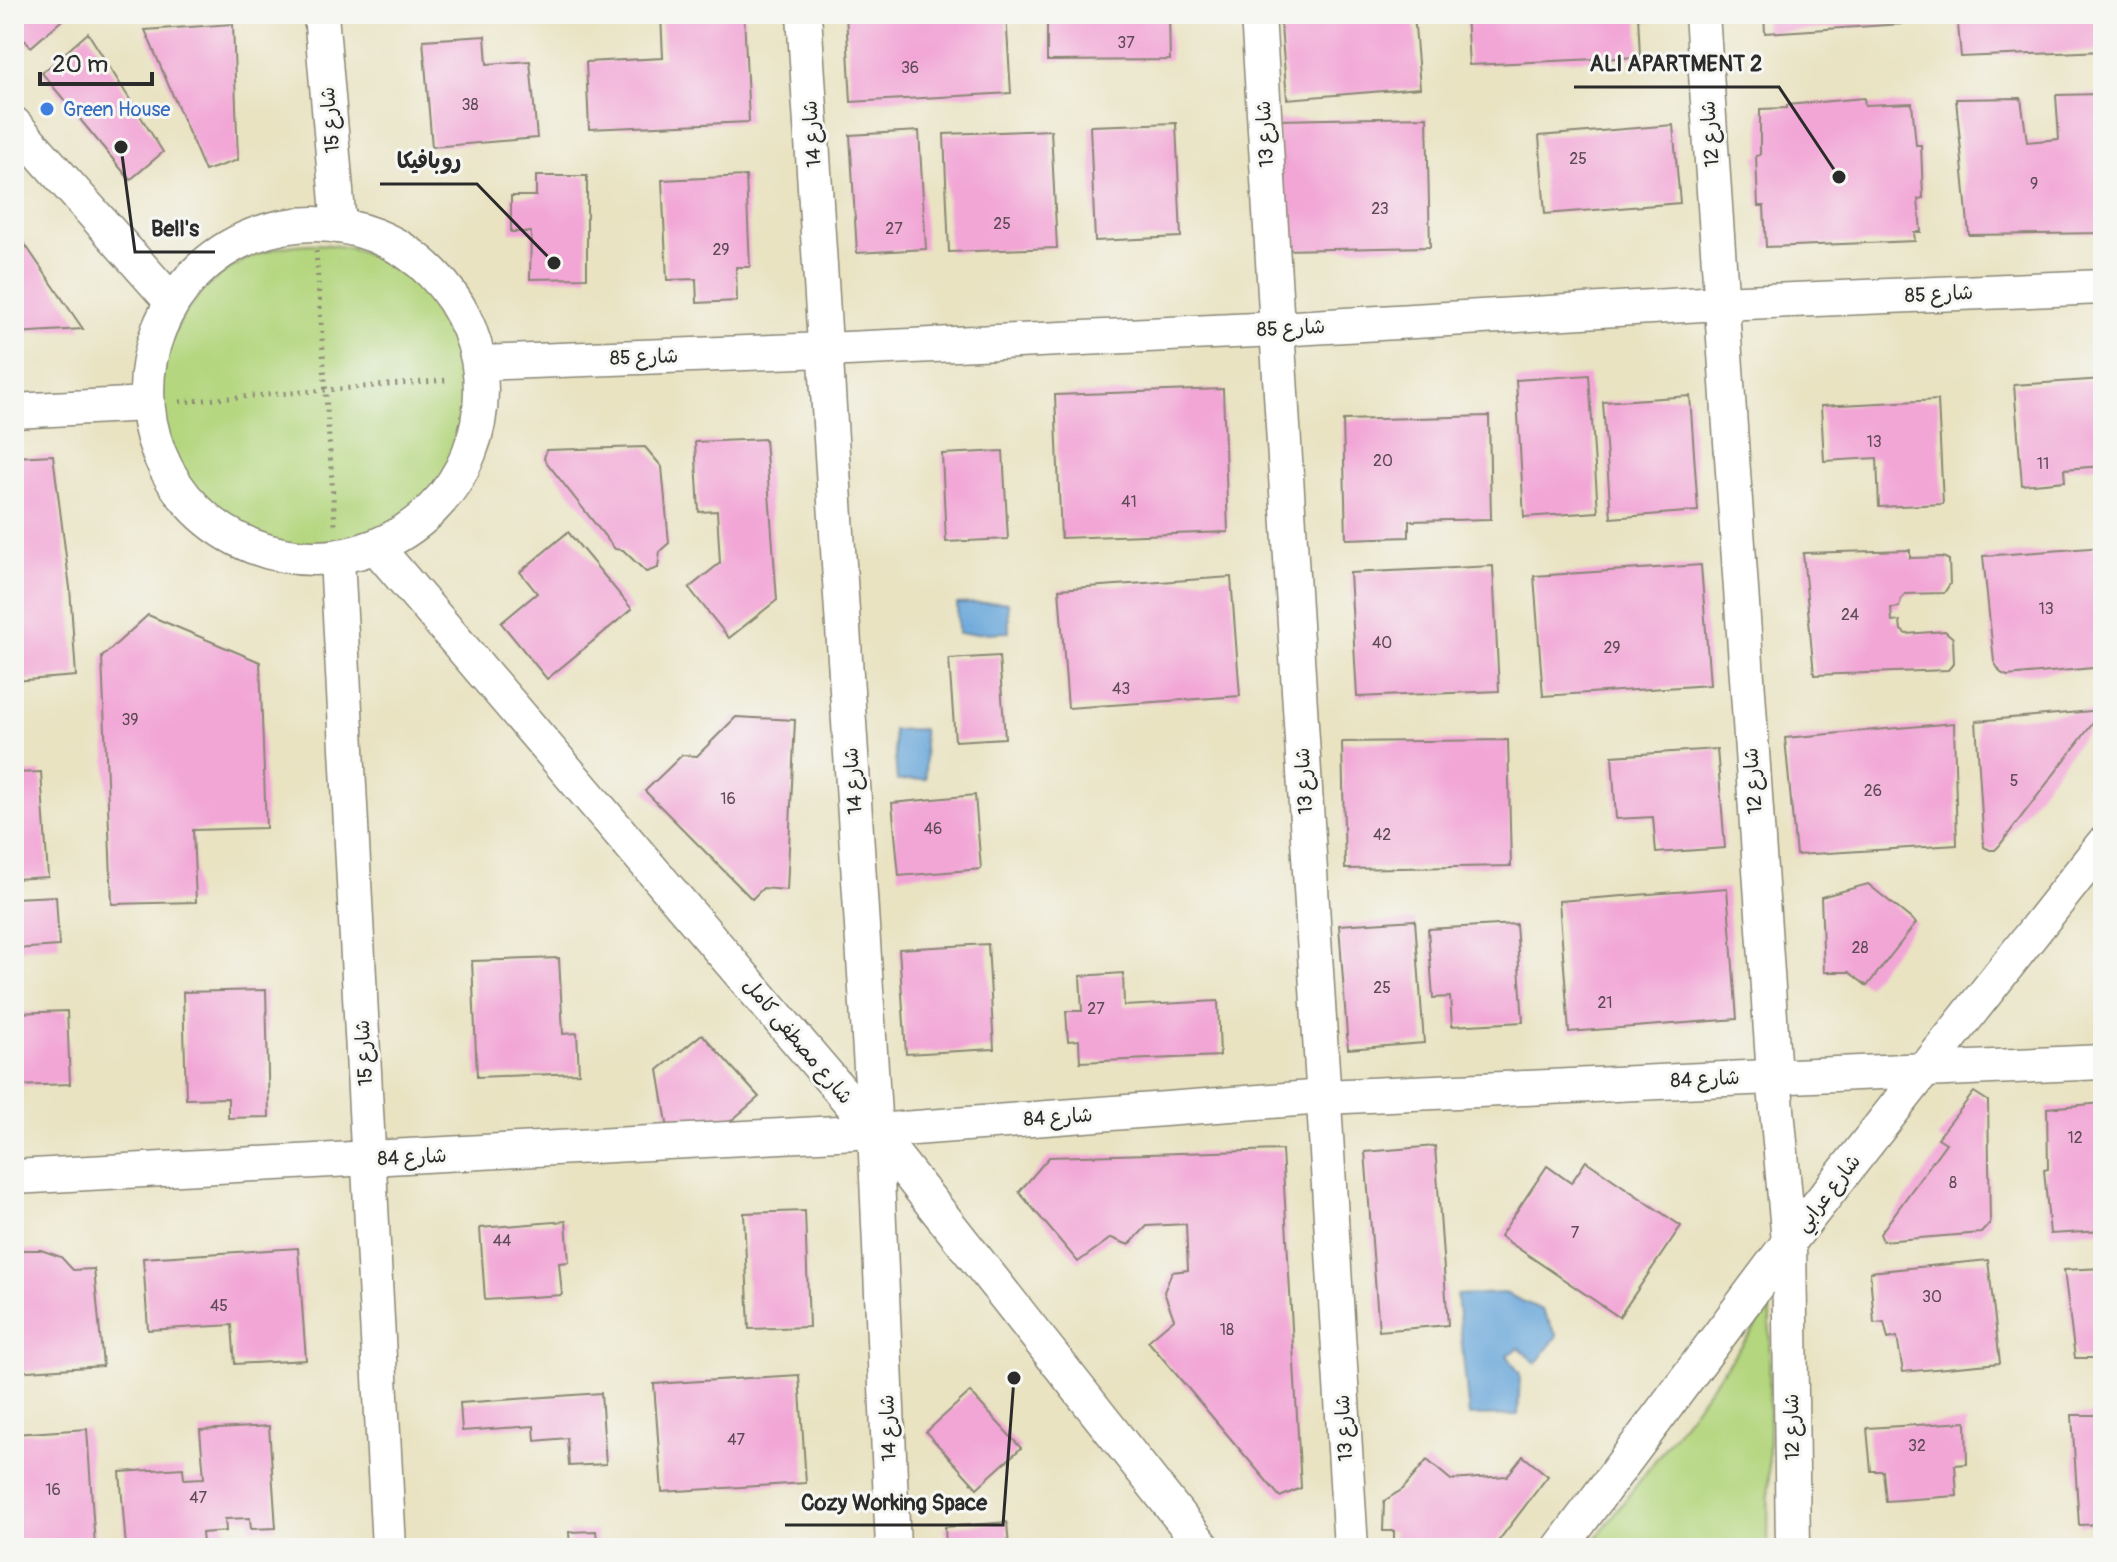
<svg xmlns="http://www.w3.org/2000/svg" width="2117" height="1562" font-family="Pangolin,'Playpen Sans Arabic',sans-serif">
<rect width="100%" height="100%" fill="#f6f6f2"/>
<filter id="ink" filterUnits="userSpaceOnUse"><feTurbulence type="fractalNoise" baseFrequency=".0125" numOctaves="2"/><feDisplacementMap in="SourceGraphic" scale="16" xChannelSelector="R" yChannelSelector="G"/><feConvolveMatrix kernelMatrix="1 2 1 2 8 2 1 2 1" color-interpolation-filters="sRGB"/></filter>
<filter id="wash" filterUnits="userSpaceOnUse"><feTurbulence type="fractalNoise" baseFrequency=".006" numOctaves="4" result="noise"/><feDisplacementMap in="SourceGraphic" scale="32" xChannelSelector="R" yChannelSelector="G"/><feGaussianBlur stdDeviation="1.8" result="paint"/><feColorMatrix in="noise" values="0 0 0 0 0 0 0 0 0 0 0 0 0 0 0 0 0 1.4 0 .05"/><feComposite in="paint" operator="in"/></filter>
<g filter="url(#wash)">
<rect width="100%" height="100%" fill="#e9e3c2"/>
<g fill="#b4d67e" stroke="#708054" stroke-width="2">
<circle cx="313" cy="397" r="153"/>
<path d="M1770 1308 1768 1548H1589Z"/>
<path d="M2012 1540V1548H1922Z"/>
</g>
<g fill="#67a6d9" stroke="#496882" stroke-width="2">
<path d="M1008 602 1009 632 958 634 957 604Z"/>
<path d="M923 729 926 779 897 781 893 730Z"/>
<path d="M1505 1293 1542 1310 1557 1336 1536 1363 1519 1348 1507 1355 1520 1374 1518 1415 1469 1416 1457 1295Z"/>
</g>
<g id="blocks">
<g fill="#f2a6d6">
<path d="M14 14H69L31 47 14 28Z"/>
<path d="M589 14H643L644 16 589 19Z"/>
<path d="M661 14H744L749 122 589 129 586 62 663 58Z"/>
<path d="M846 14H1006L1011 93 851 102Z"/>
<path d="M1047 14H1169L1170 60 1047 61Z"/>
<path d="M1280 14H1414L1420 88 1287 99Z"/>
<path d="M1466 14H1638L1640 57 1469 65Z"/>
<path d="M1764 14H1901L1902 24 1765 33Z"/>
<path d="M1957 14H2103V51L1961 57Z"/>
<path d="M233 24 238 160 205 171 145 30Z"/>
<path d="M88 33 163 152 130 180 42 73Z"/>
<path d="M485 36 487 64 530 61 537 138 432 147 423 40Z"/>
<path d="M2103 94V227H2101V233L1969 235 1956 99 2021 98 2027 142 2059 139 2056 95Z"/>
<path d="M1864 98 1865 105 1912 103 1916 145H1921L1923 198 1918 199 1921 232H1914L1915 241 1766 247 1764 206H1758L1756 156 1760 155V109L1787 108V105Z"/>
<path d="M1427 117 1430 247 1282 250 1278 120Z"/>
<path d="M1176 123 1181 237 1095 241 1090 126Z"/>
<path d="M1673 125 1680 203 1545 214 1539 136Z"/>
<path d="M1051 130 1057 248 949 252 944 134Z"/>
<path d="M919 131 926 249 857 253 850 135Z"/>
<path d="M536 176H587V278L530 279 531 232H511V196H536Z"/>
<path d="M746 176 750 267H736L737 301 697 303 696 279 667 280 662 180Z"/>
<path d="M22 240 83 329 14 333V243Z"/>
<path d="M1589 375 1598 512 1524 517 1516 380Z"/>
<path d="M2103 379V466L2064 469 2065 481 2022 485 2014 385Z"/>
<path d="M1223 389 1228 532 1061 538 1055 395Z"/>
<path d="M1690 396 1698 511 1611 518 1603 402Z"/>
<path d="M1938 400 1943 504 1879 507 1877 458 1824 461 1821 406Z"/>
<path d="M1489 416 1491 519 1409 521V537L1346 539 1343 420Z"/>
<path d="M765 439 777 600 729 638 689 588 720 563 717 511 699 512 695 442Z"/>
<path d="M645 447 662 467 669 543 660 551 658 568 646 572 623 550 615 549 544 459 546 450Z"/>
<path d="M1003 451 1008 539 946 542 942 454Z"/>
<path d="M53 455 70 588 76 676 14 681V457Z"/>
<path d="M568 532 632 609 547 679 501 623 537 593 520 572Z"/>
<path d="M2103 547V667L2007 676 2001 673 1994 662 1983 556Z"/>
<path d="M1910 550V558L1943 557 1949 560 1950 584 1944 593 1905 594 1901 599 1899 607 1891 608 1892 622 1900 621 1901 630 1906 634 1945 631 1953 638 1954 663 1948 670 1814 675 1803 553Z"/>
<path d="M1701 565 1710 685 1543 696 1534 576Z"/>
<path d="M1493 566 1499 691 1357 697 1350 573Z"/>
<path d="M1231 577 1240 696 1068 708 1059 589Z"/>
<path d="M148 615 260 662 266 828 193 830 196 902 112 904 102 657Z"/>
<path d="M999 656 1005 738 955 741 949 659Z"/>
<path d="M2103 710 1999 846 1995 850H1990L1984 847 1976 721Z"/>
<path d="M736 717 795 720 787 890 763 888 752 899 645 791 682 755 697 756Z"/>
<path d="M1954 723 1957 845 1796 855 1785 738Z"/>
<path d="M1508 740 1511 866 1345 869 1342 742Z"/>
<path d="M1717 749 1725 848 1656 853 1653 817 1616 819 1612 756Z"/>
<path d="M41 772 48 877 14 879V773Z"/>
<path d="M975 795 981 869 899 876 892 803Z"/>
<path d="M1868 884 1916 923 1867 986 1849 972H1824L1821 897Z"/>
<path d="M1727 888 1737 1019 1569 1032 1559 901Z"/>
<path d="M56 896 59 946 14 949V898Z"/>
<path d="M1415 920 1424 1043 1348 1049 1339 925Z"/>
<path d="M1516 924 1523 1022 1452 1026 1450 997 1433 998 1428 929Z"/>
<path d="M988 944 994 1049 906 1054 899 949Z"/>
<path d="M559 958 563 1034 577 1033 579 1073 477 1077 472 961Z"/>
<path d="M1123 973 1124 1006 1218 1001 1220 1056 1080 1062 1079 1040 1068 1041 1066 1011H1082L1080 976Z"/>
<path d="M266 990 269 1117 228 1118V1098L186 1099 183 992Z"/>
<path d="M67 1011 70 1084 14 1086V1013Z"/>
<path d="M702 1034 759 1097 717 1133 668 1129 658 1070Z"/>
<path d="M1974 1092 1988 1101 1990 1223 1981 1233 1883 1241 1880 1234 1946 1143 1938 1138Z"/>
<path d="M2103 1103V1231L2050 1234 2044 1170 2048 1169 2047 1108Z"/>
<path d="M1435 1146 1448 1325 1379 1331 1365 1152Z"/>
<path d="M1282 1150 1301 1488 1280 1497 1148 1341 1174 1319 1164 1292 1172 1272 1188 1270 1186 1224 1147 1226 1129 1245 1111 1238 1078 1262 1019 1192 1049 1157Z"/>
<path d="M1586 1161 1681 1226 1619 1317 1500 1236 1547 1166 1571 1183Z"/>
<path d="M805 1211 809 1327 749 1329 744 1213Z"/>
<path d="M566 1221 569 1262 559 1263 562 1295 485 1300 480 1228Z"/>
<path d="M298 1248 306 1360 235 1364 232 1325 148 1330 143 1258Z"/>
<path d="M14 1250H41L61 1257 73 1270 94 1269 103 1366 14 1372Z"/>
<path d="M1988 1260 2000 1363 1903 1372 1897 1337 1888 1339 1884 1322 1874 1323 1870 1272Z"/>
<path d="M2103 1268V1358H2075L2064 1270Z"/>
<path d="M799 1375 806 1483 662 1492 654 1384Z"/>
<path d="M970 1392 1021 1448 977 1488 926 1432Z"/>
<path d="M601 1393 606 1464 569 1466 567 1438 535 1441 534 1426 462 1431 460 1403Z"/>
<path d="M2072 1415H2103V1524L2079 1525Z"/>
<path d="M1966 1422 1967 1464 1955 1465 1957 1496 1886 1501 1883 1471H1871L1867 1428Z"/>
<path d="M269 1426 276 1528 251 1529 250 1518 225 1519 226 1531 202 1533 203 1543 126 1548 120 1472 183 1468 184 1479 204 1478 200 1430Z"/>
<path d="M87 1429 95 1546 14 1548V1434Z"/>
<path d="M1523 1456 1548 1476 1493 1548H1399L1394 1545V1531H1383L1384 1501 1403 1489 1427 1460 1451 1480 1507 1476Z"/>
<path d="M1007 1522 1009 1548H946L945 1527Z"/>
<path d="M596 1531 598 1548H570L569 1532Z"/>
</g>
</g>
</g>
<g filter="url(#ink)">
<use href="#blocks" fill-opacity="0" stroke="#8a8776" stroke-width="2"/>
<g fill="none" stroke-linecap="round" stroke-linejoin="round">
<defs>
<g id="street">
<path d="M321 14 339 226"/>
<path d="M804 14 875 1131 893 1548"/>
<path d="M1258 14 1351 1548"/>
<path d="M1702 14 1774 1076 1789 1242 1793 1548"/>
<path d="M14 124 172 302"/>
<circle cx="314" cy="391" r="167"/>
<path d="M480 363 825 350 1277 329 1720 303 2103 287"/>
<path d="M14 411 147 404"/>
<path d="M376 547 875 1131 1204 1548"/>
<path d="M337 558 389 1548"/>
<path d="M14 1177 875 1131 1324 1097 2103 1062"/>
<path d="M1560 1548 1789 1242 2103 844"/>
</g>
</defs>
<use href="#street" stroke="#8a8776" stroke-width="37"/>
<g stroke="#8a8776" stroke-width="5" stroke-dasharray="2 6" stroke-linecap="butt">
<path d="M316 251 335 525"/>
<path d="M180 402 449 380"/>
</g>
<use href="#street" stroke="#fff" stroke-width="34"/>
</g>
</g>
<circle fill="#3f7fe0" stroke="#f6f6f2" stroke-width="3" cx="47" cy="109" r="8"/>
<g text-anchor="middle" dominant-baseline="central" stroke-width="6" stroke-linejoin="round" paint-order="stroke">
<g font-size="16" fill="#5d4a56">
<text x="1126" y="43">37</text>
<text x="910" y="68">36</text>
<text x="470" y="105">38</text>
<text x="1578" y="159">25</text>
<text x="2034" y="184">9</text>
<text x="1380" y="209">23</text>
<text x="1002" y="224">25</text>
<text x="894" y="229">27</text>
<text x="721" y="250">29</text>
<text x="1874" y="442">13</text>
<text x="1383" y="461">20</text>
<text x="2043" y="464">11</text>
<text x="1129" y="502">41</text>
<text x="2046" y="609">13</text>
<text x="1850" y="615">24</text>
<text x="1382" y="643">40</text>
<text x="1612" y="648">29</text>
<text x="1121" y="689">43</text>
<text x="130" y="720">39</text>
<text x="2014" y="781">5</text>
<text x="1873" y="791">26</text>
<text x="728" y="799">16</text>
<text x="933" y="829">46</text>
<text x="1382" y="835">42</text>
<text x="1860" y="948">28</text>
<text x="1382" y="988">25</text>
<text x="1605" y="1003">21</text>
<text x="1096" y="1009">27</text>
<text x="2075" y="1138">12</text>
<text x="1953" y="1183">8</text>
<text x="1575" y="1233">7</text>
<text x="502" y="1241">44</text>
<text x="1932" y="1297">30</text>
<text x="219" y="1306">45</text>
<text x="1227" y="1330">18</text>
<text x="736" y="1440">47</text>
<text x="1917" y="1446">32</text>
<text x="53" y="1490">16</text>
<text x="198" y="1498">47</text>
</g>
<g font-size="20" fill="#366cbe" stroke="#f6f6f2" text-anchor="start">
<text x="63" y="109">Green House</text>
</g>
<g font-size="20" fill="#2b2b2b" stroke="#f6f6f2">
<text transform="translate(330 120) rotate(-95)">شارع 15</text>
<text transform="translate(812 134) rotate(-94)">شارع 14</text>
<text transform="translate(1265 134) rotate(-93)">شارع 13</text>
<text transform="translate(1710 134) rotate(-94)">شارع 12</text>
<text transform="translate(1939 294) rotate(-3)">شارع 85</text>
<text transform="translate(1291 328) rotate(-3)">شارع 85</text>
<text transform="translate(644 357) rotate(-2)">شارع 85</text>
<text transform="translate(853 781) rotate(-94)">شارع 14</text>
<text transform="translate(1304 781) rotate(-93)">شارع 13</text>
<text transform="translate(1753 781) rotate(-94)">شارع 12</text>
<text transform="translate(798 1041) rotate(50)">شارع مصطفى كامل</text>
<text transform="translate(364 1053) rotate(-93)">شارع 15</text>
<text transform="translate(1705 1079) rotate(-3)">شارع 84</text>
<text transform="translate(1058 1117) rotate(-4)">شارع 84</text>
<text transform="translate(412 1157) rotate(-3)">شارع 84</text>
<text transform="translate(1828 1193) rotate(-52)">شارع عرابي</text>
<text transform="translate(1792 1427) rotate(-91)">شارع 12</text>
<text transform="translate(888 1428) rotate(-92)">شارع 14</text>
<text transform="translate(1344 1428) rotate(-93)">شارع 13</text>
</g>
</g>
<path fill="none" stroke="#2b2b2b" stroke-width="3" d="M1839 177L1779 87H1574M554 263L477 184H380M121 147L135 252H215M1014 1378L1003 1525H785"/>
<g fill="#2b2b2b" stroke="#f6f6f2" stroke-width="3">
<circle cx="1839" cy="177" r="8"/>
<circle cx="554" cy="263" r="8"/>
<circle cx="121" cy="147" r="8"/>
<circle cx="1014" cy="1378" r="8"/>
</g>
<g font-size="22" text-anchor="middle" font-weight="bold" fill="#2b2b2b" stroke="#f6f6f2" stroke-width="6" stroke-linejoin="round" paint-order="stroke">
<text x="1676" y="71">ALI APARTMENT 2</text>
<text x="429" y="168">روبافيكا</text>
<text x="175" y="236">Bell's</text>
<text x="894" y="1510">Cozy Working Space</text>
</g>
<rect width="2117" height="1562" fill="none" stroke="#f6f6f2" stroke-width="48"/>
<path d="M40 72v12h112v-12" fill="none" stroke="#2b2b2b" stroke-width="4"/>
<text x="52" y="72" font-size="24" fill="#2b2b2b" stroke="#f6f6f2" stroke-width="6" paint-order="stroke">20 m</text>
</svg>
